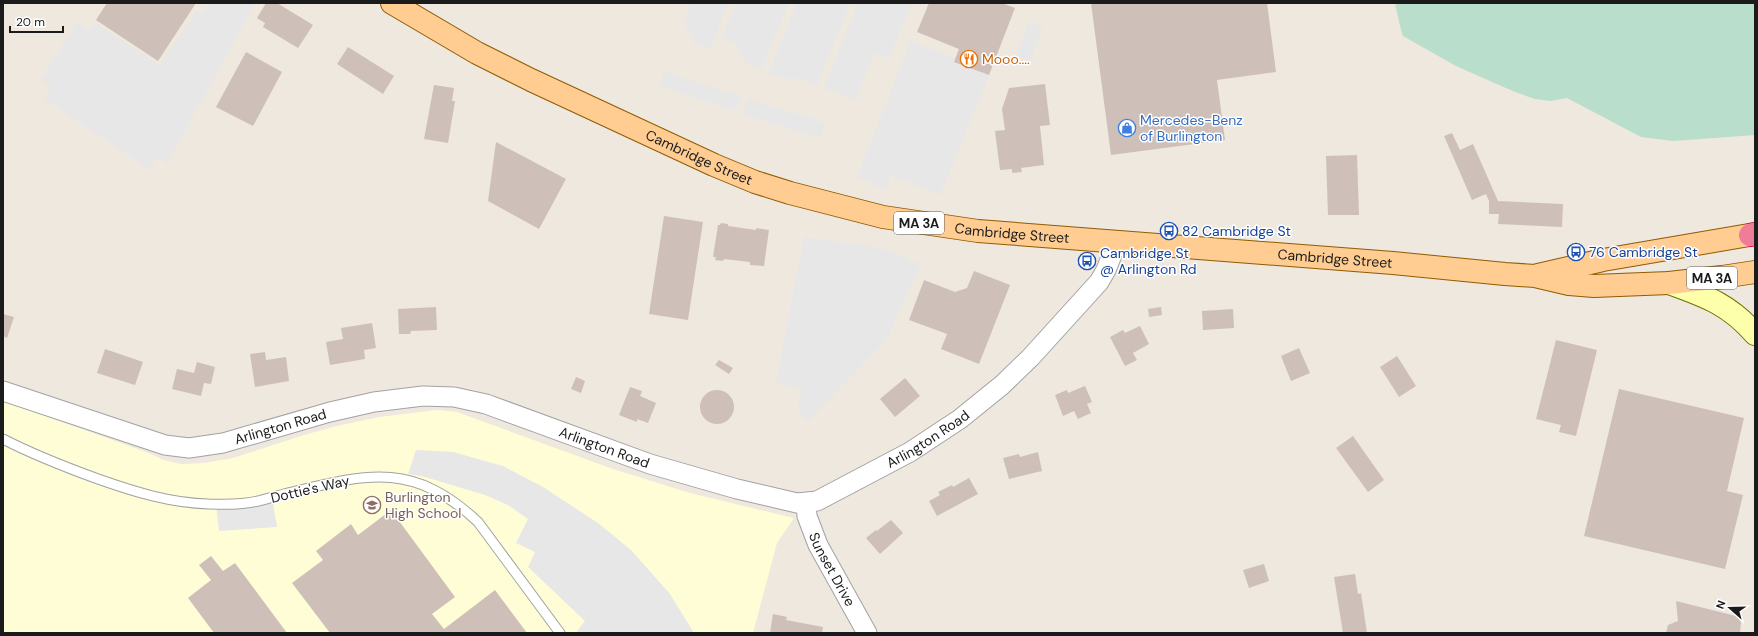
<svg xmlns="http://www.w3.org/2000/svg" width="1758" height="636" font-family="'DM Sans',sans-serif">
<rect width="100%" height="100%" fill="#eee8df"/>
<path fill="#fffdd6" d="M3 401 146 452 164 460 181 464 204 463 233 458 304 435 337 426 379 417 437 410 457 412 613 469 690 493 794 518 777 543 753 633H3Z"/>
<path fill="#badecc" d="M1395 3H1755V135L1673 141 1641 137 1567 98 1551 101 1535 99 1515 92 1456 66 1403 36 1400 26Z"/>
<g fill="#e7e7e7">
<path d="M209 3H255L167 164 157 157 149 169 44 99 52 87 41 80 77 22 90 31 95 23 160 65 196 11 202 14Z"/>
<path d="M691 3H728L710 49 695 44 684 21Z"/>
<path d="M736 3H789L761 70 747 64 735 43 722 38Z"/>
<path d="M797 3H850L817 85 802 79 782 78 769 73Z"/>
<path d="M858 3H907L911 5 889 58 874 53 855 100 824 88Z"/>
<path d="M1029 22 1043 27 1030 61 1016 56Z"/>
<path d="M911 41 955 59 954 62 989 75 940 195 891 175 885 189 857 177Z"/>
<path d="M664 72 740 96 736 111 659 86Z"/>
<path d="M748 99 825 123 820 138 743 114Z"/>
<path d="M804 237 876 247 905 257 920 265 887 339 808 421 798 410 802 387 776 384Z"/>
<path d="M416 450 453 452 503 466 543 487 598 523 631 550 670 594 694 633H578L577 631 585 621 528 567 535 552 516 543 528 519 508 505 485 495 425 477 408 474Z"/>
<path d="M272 497 277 527 219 531 216 504Z"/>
</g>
<g fill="#cec0b8">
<path d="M107 3H196L158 61 96 20Z"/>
<path d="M266 3H277L313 25 298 48 263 27 265 23 257 18Z"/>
<path d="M929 3H1002L1015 8 989 75 954 62 959 49 917 32Z"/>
<path d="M1091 3H1267L1276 72 1217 80 1225 140 1111 155Z"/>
<path d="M348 47 394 76 383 94 337 64Z"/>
<path d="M246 52 282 72 253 126 216 107Z"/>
<path d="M1045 84 1050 125 1040 126 1044 165 1021 168 1022 172 1012 173V169L1000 170 995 131 1005 130 1002 109 1009 88Z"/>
<path d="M434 85 454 88 452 101H455L448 143 424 139Z"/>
<path d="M1452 133 1460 150 1473 144 1498 201 1563 204 1562 227 1498 224 1499 214H1489V201L1486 194 1472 200 1444 136Z"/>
<path d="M496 142 566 179 539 229 488 201Z"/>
<path d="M1357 155 1359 215H1328L1326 156Z"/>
<path d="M664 216 703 222 688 320 649 314Z"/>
<path d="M721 223 728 224V226L756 230V228L769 230 764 266 750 265V262L724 259 723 261 715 260 716 257H713L718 225H720Z"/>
<path d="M974 271 1010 285 979 364 941 349 947 334 909 320 924 280 955 292 967 288Z"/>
<path d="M436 307 437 330 411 331 410 334H399L398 309Z"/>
<path d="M1161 307 1162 315 1149 317 1148 309Z"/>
<path d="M1233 309 1234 328 1203 330 1202 311Z"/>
<path d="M3 314 14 317 7 338 3 336Z"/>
<path d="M372 323 376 348 364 350 365 359 330 365 326 342 343 339 341 328Z"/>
<path d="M1140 326 1149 344 1133 353 1137 360 1125 366 1110 337 1123 330 1125 333Z"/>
<path d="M1556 340 1597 350 1576 436 1559 432 1561 425 1536 419Z"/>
<path d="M1299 348 1310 373 1291 381 1281 356Z"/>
<path d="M105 349 143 362 135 385 97 373Z"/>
<path d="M265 352 266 360 286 357 289 381 255 387 250 354Z"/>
<path d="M1397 356 1416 386 1399 397 1380 367Z"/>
<path d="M719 360 733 368 729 374 715 365Z"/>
<path d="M197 362 215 367 211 384 204 383 201 396 172 389 177 369 194 373Z"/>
<path d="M576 377 585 381 581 393 571 389Z"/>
<path d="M905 378 920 396 895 417 880 399Z"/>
<path d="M1085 386 1092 402 1087 404 1091 413 1078 419 1074 411 1063 416 1055 395 1067 390 1068 393Z"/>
<path d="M630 387 642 391 640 396 656 403 648 423 637 419V422L619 415Z"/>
<path d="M1619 389 1744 418 1727 491 1743 495 1725 569 1584 536Z"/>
<circle cx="717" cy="407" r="17"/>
<path d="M1353 436 1384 480 1368 492 1336 448Z"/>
<path d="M1038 452 1042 471 1009 479 1003 458 1019 454 1020 457Z"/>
<path d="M969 478 978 494 937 516 929 501 940 495 938 492 952 485 953 487Z"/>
<path d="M391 510 455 597 432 614 444 629 495 590 527 633H330L292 583 323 560 316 551 351 524 358 535Z"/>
<path d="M891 520 903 533 880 554 866 538 876 530 877 531Z"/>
<path d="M211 556 223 571 235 563 287 633H214L188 598 211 580 199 565Z"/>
<path d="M1264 564 1269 581 1249 588 1243 570Z"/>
<path d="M1355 574 1358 594 1361 593 1367 633H1343L1334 577Z"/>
<path d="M1676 601 1736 616 1741 622 1740 633H1666L1668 625 1678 621Z"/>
<path d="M773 614 787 617 786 620 823 627 822 633H770Z"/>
</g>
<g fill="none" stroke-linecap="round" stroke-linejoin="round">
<defs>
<path id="service" d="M3 439C34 455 65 467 98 479 135 492 170 503 209 504 222 504 233 505 246 503 259 502 271 497 284 494 364 475 411 459 478 522L560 633"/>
<g id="minor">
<path id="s1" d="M3 391 165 445 189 448 223 443 330 412 374 402 423 396 454 397 486 404 650 464 737 489 797 503 817 501 910 452 960 419 1002 385 1030 358 1099 282 1106 270 1117 242"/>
<path id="s2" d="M806 503 807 516 818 545 867 633"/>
</g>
<path id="secondary" d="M1669 283C1705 296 1729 304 1755 334"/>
<g id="primary">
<path id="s3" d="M392 3 477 53 531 80 714 165 755 182 790 193 883 217 978 231 1393 263 1505 274 1535 276 1569 284 1594 286 1669 283 1722 277 1755 272"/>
<path d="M1538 275 1603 260 1755 234"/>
</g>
<path id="motorway" d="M1750 235 1755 234"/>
</defs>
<use href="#service" stroke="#a2a2a2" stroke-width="11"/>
<use href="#minor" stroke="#a2a2a2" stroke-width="21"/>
<use href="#secondary" stroke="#6b7300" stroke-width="24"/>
<use href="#primary" stroke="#915b00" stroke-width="24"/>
<use href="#motorway" stroke="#e51363" stroke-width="24"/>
<use href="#service" stroke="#fff" stroke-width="9"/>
<use href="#minor" stroke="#fff" stroke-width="19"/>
<use href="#secondary" stroke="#feffab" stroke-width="22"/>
<use href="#primary" stroke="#ffcc92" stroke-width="22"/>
<use href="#motorway" stroke="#ee7d97" stroke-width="22"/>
</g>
<defs>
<symbol id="restaurant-ring" viewBox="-11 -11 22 22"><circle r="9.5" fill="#fff" stroke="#e8710a" stroke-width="1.5"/><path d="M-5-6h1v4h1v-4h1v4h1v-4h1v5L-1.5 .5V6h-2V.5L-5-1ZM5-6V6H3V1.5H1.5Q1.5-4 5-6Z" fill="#e8710a"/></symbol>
<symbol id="shop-ring" viewBox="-11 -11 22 22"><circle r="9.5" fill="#fff" stroke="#3f7fe0" stroke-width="1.5"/><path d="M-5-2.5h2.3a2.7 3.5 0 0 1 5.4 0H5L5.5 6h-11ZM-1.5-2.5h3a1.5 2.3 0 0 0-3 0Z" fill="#3f7fe0"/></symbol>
<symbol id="bus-ring" viewBox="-11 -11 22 22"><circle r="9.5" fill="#fff" stroke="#1a4fb4" stroke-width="1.5"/><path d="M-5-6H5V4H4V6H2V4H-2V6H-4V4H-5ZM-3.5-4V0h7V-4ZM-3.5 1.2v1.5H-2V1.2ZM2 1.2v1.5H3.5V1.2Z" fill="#1a4fb4"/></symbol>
<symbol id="school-ring" viewBox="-11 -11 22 22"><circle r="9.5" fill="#fff" stroke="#8d6e63" stroke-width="1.5"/><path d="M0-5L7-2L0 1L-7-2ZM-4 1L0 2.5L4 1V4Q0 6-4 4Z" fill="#8d6e63"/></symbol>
</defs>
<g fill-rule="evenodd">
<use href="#restaurant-ring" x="959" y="49" width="20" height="20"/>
<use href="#shop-ring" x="1117" y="118" width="20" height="20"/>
<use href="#bus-ring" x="1159" y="221" width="20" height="20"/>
<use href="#bus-ring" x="1566" y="242" width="20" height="20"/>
<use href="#bus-ring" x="1077" y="251" width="20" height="20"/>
<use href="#school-ring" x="362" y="495" width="20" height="20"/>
</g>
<g text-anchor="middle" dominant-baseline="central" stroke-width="3" stroke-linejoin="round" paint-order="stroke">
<g fill="#fff" stroke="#5f5f5f" stroke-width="1">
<rect x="894" y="212" width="50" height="22" rx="3"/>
<rect x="1687" y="267" width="50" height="22" rx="3"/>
</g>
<g font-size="13" font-weight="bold" fill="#1b1b1b">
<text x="919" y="223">MA 3A</text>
<text x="1712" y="278">MA 3A</text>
</g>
<g font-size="14" fill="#c56008" stroke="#fff" text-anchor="start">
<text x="982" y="59">Mooo....</text>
</g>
<g font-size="14" fill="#366cbe" stroke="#fff" text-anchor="start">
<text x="1140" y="120">Mercedes-Benz<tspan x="1140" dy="16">of Burlington</tspan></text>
</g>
<g font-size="14" fill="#1b1b1b" stroke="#fff">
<text stroke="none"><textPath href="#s3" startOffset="344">Cambridge Street</textPath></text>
<text stroke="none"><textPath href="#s3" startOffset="668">Cambridge Street</textPath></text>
<text stroke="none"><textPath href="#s3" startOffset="992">Cambridge Street</textPath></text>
<text stroke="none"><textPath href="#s1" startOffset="289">Arlington Road</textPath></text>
<text stroke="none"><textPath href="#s1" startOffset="973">Arlington Road</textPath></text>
<text stroke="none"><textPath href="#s1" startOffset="625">Arlington Road</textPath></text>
<text transform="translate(310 489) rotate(-13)">Dottie's Way</text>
<text stroke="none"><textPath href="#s2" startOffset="72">Sunset Drive</textPath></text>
</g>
<g font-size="14" fill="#164399" stroke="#fff" text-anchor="start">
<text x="1182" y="231">82 Cambridge St</text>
<text x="1589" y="252">76 Cambridge St</text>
<text x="1100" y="253">Cambridge St<tspan x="1100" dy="16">@ Arlington Rd</tspan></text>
</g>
<g font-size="14" fill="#785e54" stroke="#fff" text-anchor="start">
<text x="385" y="497">Burlington<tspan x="385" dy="16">High School</tspan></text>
</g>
</g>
<rect width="1758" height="636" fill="none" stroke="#1b1b1b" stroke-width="8"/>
<g transform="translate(1730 608) rotate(290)" stroke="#ffffff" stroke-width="3" paint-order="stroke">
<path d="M0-3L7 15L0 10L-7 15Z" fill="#1b1b1b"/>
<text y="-6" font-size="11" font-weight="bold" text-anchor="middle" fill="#1b1b1b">N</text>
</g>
<path d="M10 26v6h53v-6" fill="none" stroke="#1b1b1b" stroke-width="2"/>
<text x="16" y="26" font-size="12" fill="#1b1b1b" stroke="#ffffff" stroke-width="3" paint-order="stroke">20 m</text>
</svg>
